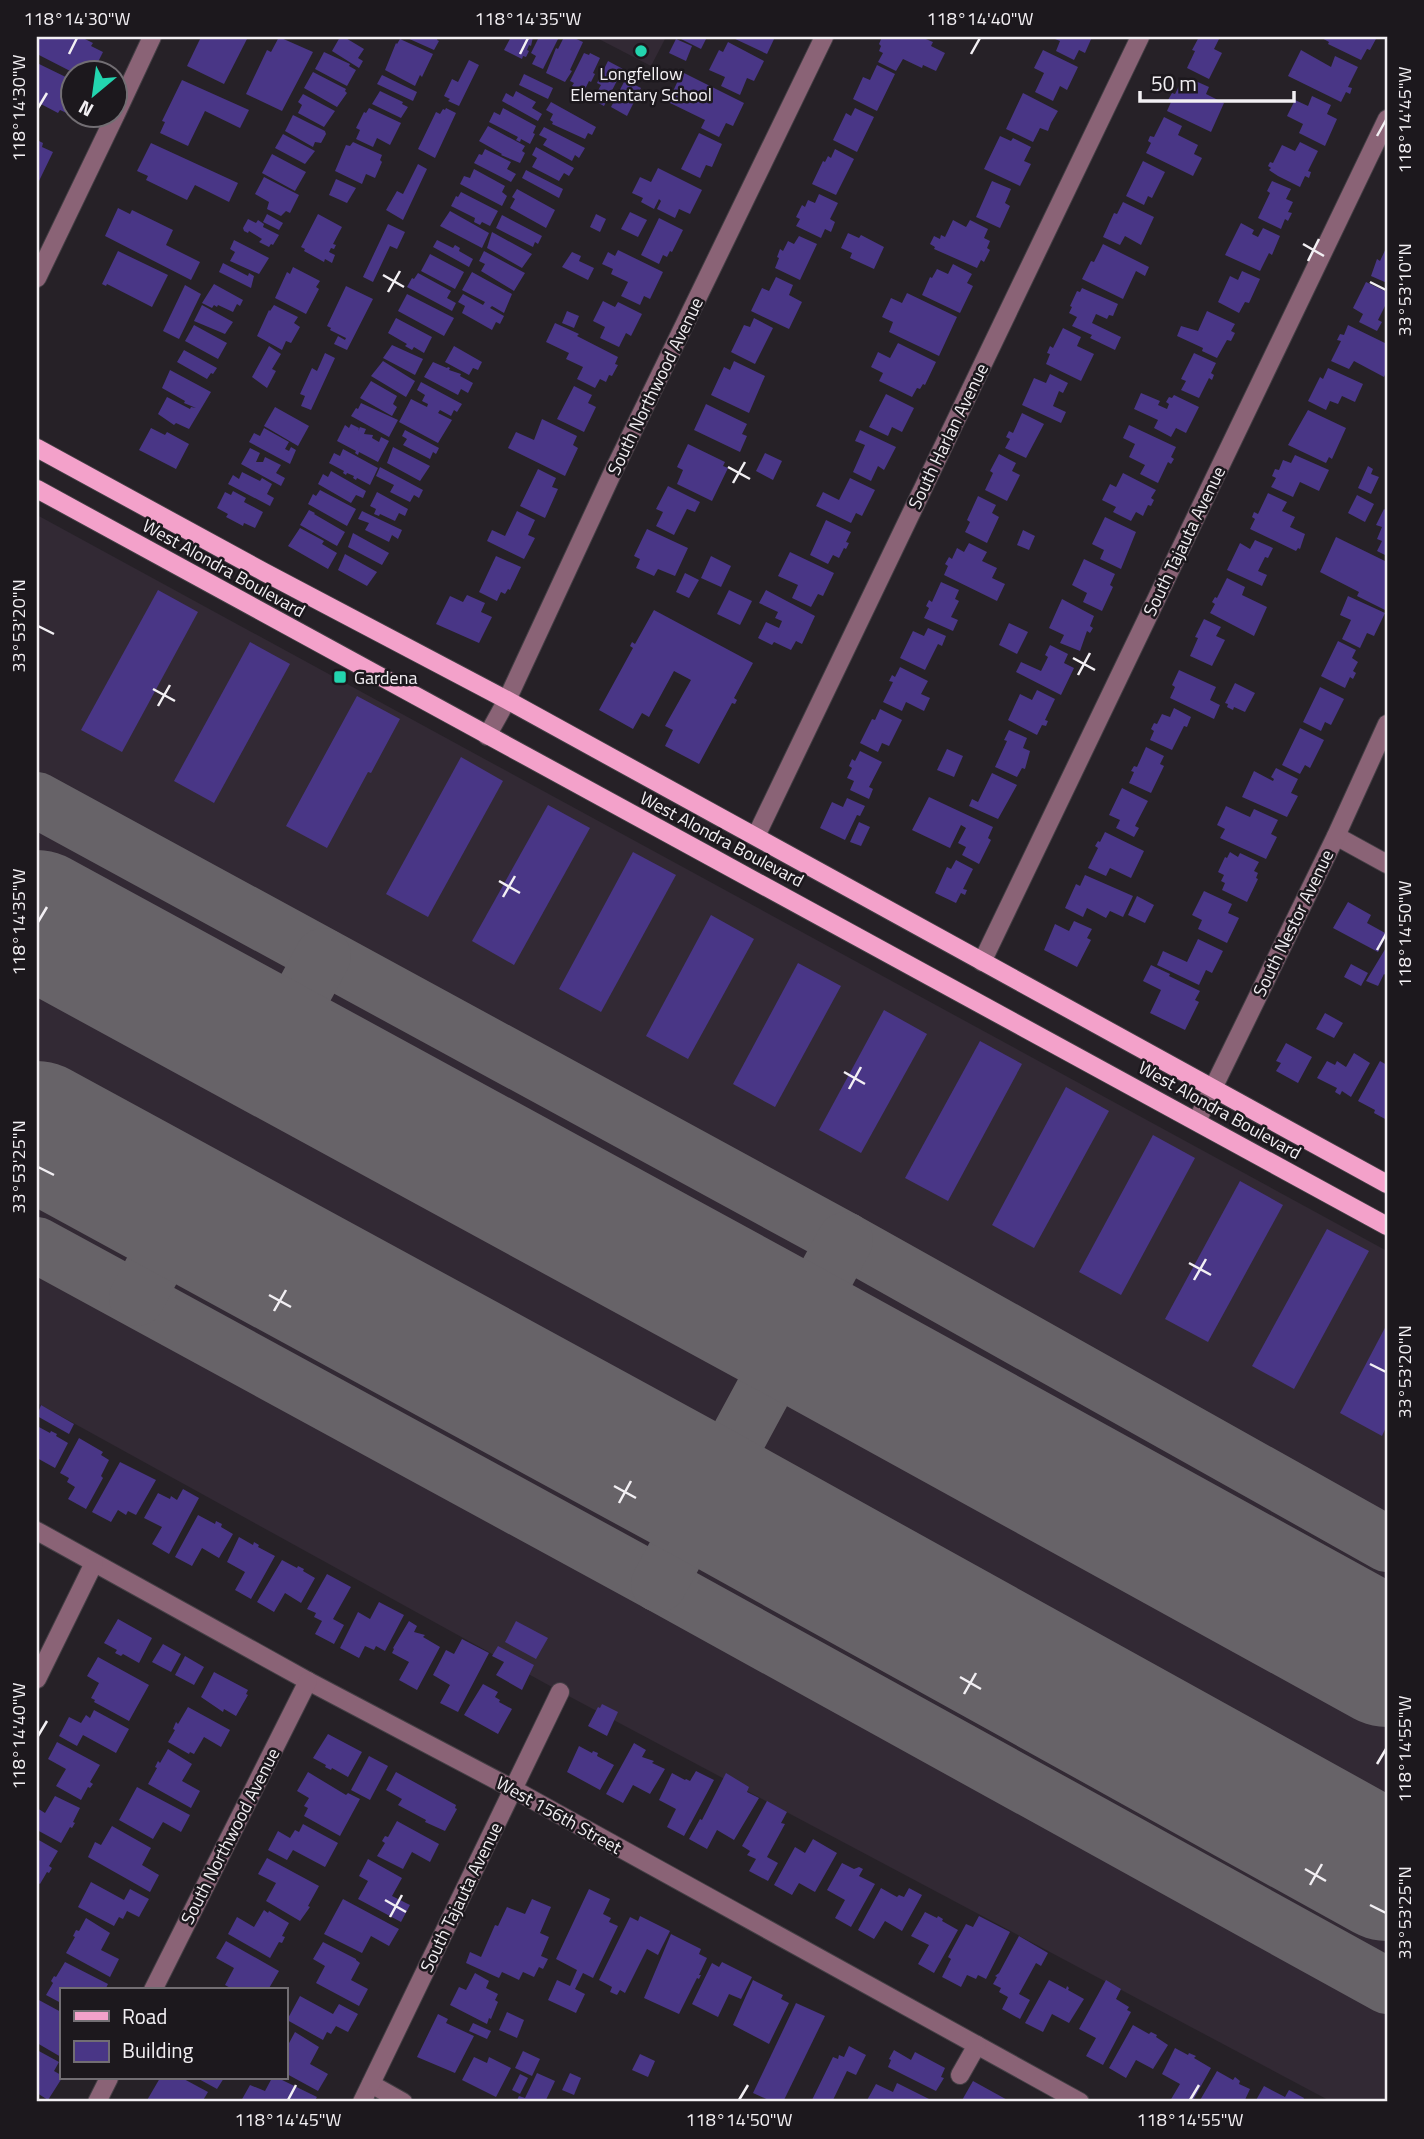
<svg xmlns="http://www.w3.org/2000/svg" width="1424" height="2139" font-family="'Titillium Web',sans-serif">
<rect width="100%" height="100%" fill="#262127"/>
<g fill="#322934">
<path d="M595 37H666L651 66Z"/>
<path d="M37 515 1387 1251V2102H1332L561 1692 37 1403Z"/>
</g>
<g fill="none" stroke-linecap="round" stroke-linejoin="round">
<g stroke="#676368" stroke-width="56">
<path d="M37 800 845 1240 1387 1544"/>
<path d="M273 1048 323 956"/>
<path d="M37 1245 659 1584 1387 1986"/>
<path d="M137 1298 184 1211"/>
<path d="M659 1584 845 1240"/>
</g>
<g stroke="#676368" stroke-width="138">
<path d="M37 919 795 1332 1387 1658"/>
<path d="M37 1130 707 1495 1387 1872"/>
</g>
</g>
<g fill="#493686">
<path d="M37 37H81L93 43 91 46 103 52 92 74H76L37 54Z"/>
<path d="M201 37H248L224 84 187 66Z"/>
<path d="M279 37 313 52 282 111 246 94 267 50 271 52Z"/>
<path d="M340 37H344L364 49 358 58 363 61 359 68 332 51Z"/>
<path d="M405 37H438L437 40 439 41 434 50Z"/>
<path d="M511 37H533L531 46 529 45 527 50 529 51 526 57 523 56 522 59 504 50Z"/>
<path d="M539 37H559L543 69 532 64 536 56 531 53Z"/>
<path d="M564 37H572L583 42 570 70 572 71 565 82 546 73 556 48 558 49Z"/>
<path d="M677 37H707L701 49Z"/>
<path d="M731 37H775L767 54Z"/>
<path d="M882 37H921L933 42 931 46 945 53 936 71 923 65 922 68 903 59 896 71 878 62 883 53 879 51 881 46 879 44Z"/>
<path d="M1050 37H1092L1085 53 1079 50 1074 60 1056 51 1060 41Z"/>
<path d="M1199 37H1213L1219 39 1214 49 1222 53 1209 79 1187 68 1195 51 1192 50Z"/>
<path d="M1320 37H1377L1370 50 1367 49 1361 60 1328 44 1329 42Z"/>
<path d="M400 39 433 54 422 77 420 75 415 86 385 70 396 43 397 44Z"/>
<path d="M676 39 692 46 686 61 669 53Z"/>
<path d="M728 42 764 61 754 81 747 78 740 95 721 86 725 77 709 70 719 50 723 52Z"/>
<path d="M1043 50 1078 67 1067 90 1060 86 1053 101 1035 92 1044 73 1034 68Z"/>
<path d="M1301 50 1331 67 1335 56 1358 67 1348 87 1352 88 1350 94 1346 92 1341 102 1288 76Z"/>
<path d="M324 52 350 64 349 66 356 70 347 86 315 69Z"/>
<path d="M584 53 589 55 590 53 600 58 593 73 595 74 591 82 589 81 584 91 582 90 581 91 572 86 574 83 570 81Z"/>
<path d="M469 60 479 65 459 106 448 101 450 99 444 96 452 79 458 82Z"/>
<path d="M608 61 623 69 604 106 595 101 597 98 595 96 601 85 597 83Z"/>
<path d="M37 63 74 81V110L71 115 60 110 58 113 37 102Z"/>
<path d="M877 65 895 74 877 111 853 99 863 77 870 80Z"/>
<path d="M313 72 346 89 345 91 347 93 337 107 304 88Z"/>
<path d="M682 72 744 103 733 126 726 123 719 137 701 128 705 120 668 102Z"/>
<path d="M524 74 553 88 548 99 519 85Z"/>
<path d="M382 75 417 92 413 101 377 84Z"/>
<path d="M1191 79 1209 87 1206 94 1224 103 1211 132 1167 111 1171 102 1168 100 1172 93 1175 94 1180 84 1187 88Z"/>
<path d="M182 80 249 110 240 128 205 111 188 146 160 133 165 122 162 121Z"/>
<path d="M625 80 641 88 627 116 611 107Z"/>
<path d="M380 91 403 102 402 104 408 107 401 118 372 104Z"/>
<path d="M516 91 536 102 532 108 542 114 538 121 502 101 506 93 513 97Z"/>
<path d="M1023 93 1058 111 1051 123 1048 131 1040 128 1033 142 1006 129Z"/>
<path d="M303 94 335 111 324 127 298 113 302 105 298 102Z"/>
<path d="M1312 96 1331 105 1327 114 1337 119 1325 146 1299 133 1303 124 1287 116 1295 100 1308 106Z"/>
<path d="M551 102 596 127 592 135 588 133 585 139 552 124 553 122 550 120 553 114 546 110Z"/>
<path d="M369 108 401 123 390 145 377 138 373 147 356 139 360 130 356 128 364 112 366 113Z"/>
<path d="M446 108 456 113 435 158 418 149 436 112 440 114 443 109 445 110Z"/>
<path d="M503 108 536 126 533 133 535 134 530 144 521 139 520 142 516 140 518 137 489 122 494 112 500 115Z"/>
<path d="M855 108 874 117 857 152 833 140 846 113 851 116Z"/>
<path d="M293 115 325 131 326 134 321 143 315 142 313 147 285 131Z"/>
<path d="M1164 117 1182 126 1178 135 1198 145 1194 154 1202 158 1193 176 1146 153 1151 143 1148 141 1150 136 1154 137Z"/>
<path d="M488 126 525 146 522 151 525 153 520 163 501 155 502 154 479 141Z"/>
<path d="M544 127 585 148 579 158 575 155 572 161 543 145 547 139 539 135Z"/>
<path d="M699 133 722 144 712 167 706 165 700 178 681 169Z"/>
<path d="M283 134 315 151 305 164 275 148Z"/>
<path d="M1000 136 1011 141 1013 138 1031 147 1024 161 1031 164 1020 186 984 169Z"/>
<path d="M37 140 43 143 42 147 53 152 39 181 37 180Z"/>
<path d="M353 142 382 155 380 160 382 162 375 178 366 174 362 184 335 171 346 145 350 146Z"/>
<path d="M1300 142 1318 151 1308 171 1311 172 1309 178 1305 176 1300 187 1278 176 1269 170 1271 168 1268 166 1270 162 1273 163 1282 145 1295 151Z"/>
<path d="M151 143 238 183 229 202 195 185 187 200 146 180 148 176 137 171Z"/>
<path d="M536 147 574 168 569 176 564 173 559 181 532 167 537 158 532 155Z"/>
<path d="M485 149 511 162 507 169 516 174 511 182 474 163 479 154 482 155Z"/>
<path d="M835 149 854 159 836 195 812 184 823 161 825 162 828 156 831 158Z"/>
<path d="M272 154 306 172 295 191 262 173Z"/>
<path d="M1143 161 1165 172 1152 198 1148 196 1144 205 1126 196Z"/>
<path d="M418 164 427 169 403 220 386 210 397 191 403 194Z"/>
<path d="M658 168 702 190 690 214 679 209 675 218 657 209 661 201 659 199 654 209 641 202 643 198 632 193 640 177 651 182Z"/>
<path d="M474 169 505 186 502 192 507 196 502 206 460 184 464 176 470 178Z"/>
<path d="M526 170 563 189 559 198 522 178Z"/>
<path d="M264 177 299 195 290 213 286 211 281 216 267 209 269 202 255 194Z"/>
<path d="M336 179 356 188 347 203 329 195Z"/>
<path d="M992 181 1011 189 1005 203 1010 206 1000 228 976 217Z"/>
<path d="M1272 181 1291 189 1286 199 1293 202 1288 212 1292 213 1288 221 1285 219 1281 229 1258 218 1270 193 1267 191Z"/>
<path d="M517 189 555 210 546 228 510 208 515 199 512 197Z"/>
<path d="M461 192 498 211 490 226 482 222 480 225 474 222 475 218 451 206 456 196 458 197Z"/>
<path d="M819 194 838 203 830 219 835 222 831 232 825 229 821 238 796 226 800 219 796 217 802 205 805 207 808 200 815 203Z"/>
<path d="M1123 202 1154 217 1141 245 1125 236 1120 245 1103 237 1114 213 1117 214Z"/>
<path d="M118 208 130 214 132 210 173 230 166 245 200 262 191 280 105 236Z"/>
<path d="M450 211 489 233 482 248 440 226Z"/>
<path d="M630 212 647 220 638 237 621 229Z"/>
<path d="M267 214 283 223 279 230 263 222Z"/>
<path d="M318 214 342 227 333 244 336 245 334 249 331 248 329 252 335 255 332 263 325 259 324 262 304 251 305 249 301 247Z"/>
<path d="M596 214 606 219 600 232 590 227Z"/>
<path d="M502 215 542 236 538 244 535 242 533 247 496 228Z"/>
<path d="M659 218 683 230 672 252 670 251 667 257 663 255 659 264 641 255Z"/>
<path d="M248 219 256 223 258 220 264 224 263 227 279 235 273 245 271 244 269 247 259 242 262 239 249 231 248 233 244 231 243 228Z"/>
<path d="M953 220 966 227 970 220 988 229 984 238 990 241 987 248 990 250 984 262 981 260 977 268 934 249 935 247 930 244 934 236 940 239 941 235 945 237Z"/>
<path d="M1241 223 1254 230 1252 234 1258 237 1263 228 1280 236 1272 255 1269 253 1260 271 1225 255Z"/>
<path d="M388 224 405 232 397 249 390 246 373 282 363 277Z"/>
<path d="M492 232 532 254 522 268 487 248Z"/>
<path d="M848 233 859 238 861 235 884 247 874 269 850 258 852 253 841 248Z"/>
<path d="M799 236 817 244 800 280 775 268 779 258 777 257 780 249 783 251 788 241 794 244Z"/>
<path d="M234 240 269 258 259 274 230 261 235 252 230 249Z"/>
<path d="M437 240 453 248 455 245 460 248 459 251 473 259 469 267 433 247Z"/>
<path d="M1103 244 1149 267 1145 276 1136 271 1123 299 1082 279 1091 261 1094 262Z"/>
<path d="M1387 246V283L1371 276 1377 259 1380 261Z"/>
<path d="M618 250 663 272 650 299 644 296 640 305 621 296 628 282 611 274 613 269 602 264 608 252 615 256Z"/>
<path d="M118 251 168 275 152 307 107 284 106 286 102 284Z"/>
<path d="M484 251 525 273 514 291 481 271 485 264 479 261Z"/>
<path d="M572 252 581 256 579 261 594 268 588 280 562 267Z"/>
<path d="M430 254 464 272 455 289 421 271Z"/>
<path d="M223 263 248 276 249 273 254 276 251 288 219 272Z"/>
<path d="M953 264 972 274 967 283 973 286 960 313 922 295 930 277 932 278 937 269 948 274Z"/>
<path d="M293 267 320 281 316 287 319 289 306 314 275 298 287 272 290 274Z"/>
<path d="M1242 271 1260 279 1249 303 1245 302 1239 313 1218 302 1230 276 1238 280Z"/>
<path d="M472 272 512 294 504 313 492 306 490 308 504 316 500 324 496 322 492 330 462 313 465 306 458 302 463 294 483 305 485 302 462 290Z"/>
<path d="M418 273 451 291 447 298 456 303 452 311 407 287 412 278 414 279Z"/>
<path d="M776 277 793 285 789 295 802 302 789 329 751 311 762 288 769 291Z"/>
<path d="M1366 282 1387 292V302L1378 320 1382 322 1377 331 1359 322 1363 314 1353 308Z"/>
<path d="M214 284 243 300 240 306 237 304 233 312 218 305 217 307 214 305 212 308 202 303Z"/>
<path d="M185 285 201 294 179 339 163 331Z"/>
<path d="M346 286 373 299 347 350 334 344 338 336 345 340 346 338 330 330 331 328 327 326Z"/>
<path d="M1082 288 1118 304 1113 316 1109 315 1107 319 1096 314 1092 323 1121 337 1115 350 1090 338 1092 335 1072 326 1077 317 1069 313 1072 307 1070 306 1077 291 1080 292Z"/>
<path d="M907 293 957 317 939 356 889 332 893 322 882 317 891 298 902 303Z"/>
<path d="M407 294 454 318 444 336 398 311Z"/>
<path d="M603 301 615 307 618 302 642 314 631 336 626 333 619 347 600 338 605 327 593 321Z"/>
<path d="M202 305 233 322 225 334 194 321Z"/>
<path d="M274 305 298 317 294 323 300 327 291 343 286 341 282 350 257 336 269 310 270 311Z"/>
<path d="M567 311 579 316 574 328 562 323Z"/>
<path d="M1207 311 1235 324 1231 331 1235 333 1231 341 1227 340 1217 358 1202 351 1203 348 1177 336 1181 326 1198 331Z"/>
<path d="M396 318 432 337 424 353 414 347 412 350 405 346 407 344 388 333Z"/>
<path d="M754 318 773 328 755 364 731 352 744 325 750 327Z"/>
<path d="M555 323 579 334 577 336 618 357 615 364 618 365 612 376 609 375 606 382 600 379 595 388 577 379 583 367 566 359 569 353 546 342Z"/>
<path d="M194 325 227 343 218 359 185 341Z"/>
<path d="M1348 325 1387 344V370L1384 377 1354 361 1349 369 1331 361 1341 341 1337 340 1340 334 1344 335Z"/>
<path d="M1063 328 1081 337 1077 346 1094 354 1081 381 1046 364 1050 354 1047 353 1050 346 1053 348Z"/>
<path d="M898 343 936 362 925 385 923 384 920 389 917 388 912 397 879 381 883 373 871 367 878 352 890 358Z"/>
<path d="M392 345 423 359 415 375 383 358Z"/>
<path d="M269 346 281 354 272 369 276 371 267 388 252 377Z"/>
<path d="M454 346 482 362 478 370 473 368 469 375 445 362Z"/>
<path d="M184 350 217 368 213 374 211 373 207 379 177 362Z"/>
<path d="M325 353 335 358 311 410 301 406 305 396 300 394 312 368 317 371Z"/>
<path d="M1194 353 1216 363 1211 373 1214 375 1212 380 1209 378 1199 398 1181 390 1186 381 1181 379Z"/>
<path d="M383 361 415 381 406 397 371 376Z"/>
<path d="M734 361 765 376 749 413 711 395 724 367 730 370Z"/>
<path d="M433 362 447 368 448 367 450 368 449 370 461 374 460 376 473 383 468 393 461 389 458 395 424 377Z"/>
<path d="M1328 368 1363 384 1355 402 1342 396 1338 404 1330 401 1326 410 1308 401 1320 377 1323 379Z"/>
<path d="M170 370 211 392 189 429 176 423 174 425 158 414 167 397 190 409 191 407 196 408 184 403 185 401 162 388Z"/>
<path d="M1050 374 1068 383 1063 393 1059 391 1053 406 1066 412 1061 423 1022 405 1034 378 1046 383Z"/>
<path d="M371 381 397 396 393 404 397 407 392 416 360 398Z"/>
<path d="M421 382 462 404 457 412 454 410 451 416 440 410 438 413 452 420 438 443 399 422 411 399 427 407 428 404 422 401 425 395 417 390Z"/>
<path d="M574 386 592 395 588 403 596 407 584 432 557 419Z"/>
<path d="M1141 393 1160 401 1158 405 1167 409 1169 404 1166 402 1169 397 1172 398 1174 395 1199 407 1186 433 1176 428 1171 437 1154 428 1158 420 1134 409Z"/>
<path d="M886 394 914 408 902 432 892 427 888 436 869 427Z"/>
<path d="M361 403 398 420 389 437 351 416 356 408 358 409Z"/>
<path d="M706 404 747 424 742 434 747 436 740 452 694 430Z"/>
<path d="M275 407 309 426 298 446 264 426Z"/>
<path d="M1308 410 1346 428 1332 459 1329 457 1326 463 1288 445Z"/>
<path d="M1022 413 1044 424 1026 458 1005 448 1010 439 1006 437 1009 431 1013 433Z"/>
<path d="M542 419 577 436 573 445 578 448 565 476 508 448 516 432 534 440Z"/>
<path d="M351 424 359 428 358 431 360 427 366 429 364 434 373 435 372 438 379 442 381 437 389 441 378 462 359 452 358 455 355 453 356 451 337 441 345 425 349 428Z"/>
<path d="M1129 425 1176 447 1171 457 1174 459 1171 464 1168 462 1158 483 1140 474 1145 465 1129 457 1135 444 1123 438Z"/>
<path d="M151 428 165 435 167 432 189 444 176 469 139 450Z"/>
<path d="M264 428 289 442 285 449 289 451 291 447 296 450 290 464 249 442 254 433 260 436Z"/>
<path d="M405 430 439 448 436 454 433 452 430 459 403 445 407 439 402 436Z"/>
<path d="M860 430 896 447 884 470 878 466 871 481 853 472 865 445 855 441Z"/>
<path d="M688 444 725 462 723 466 728 468 712 501 677 484 683 470 677 467Z"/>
<path d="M393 447 430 466 420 481 387 463Z"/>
<path d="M250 448 260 453 256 462H263L265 457 281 465 276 473 285 478 281 486 241 464Z"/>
<path d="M343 449 378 468 370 485 357 478 356 480 353 478 354 476 347 473 346 475 343 473 344 471 329 463 334 453 340 456Z"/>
<path d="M765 453 782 461 773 480 756 471Z"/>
<path d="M999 454 1016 463 1012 471 1020 475 1007 501 985 490 993 473 990 471Z"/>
<path d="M1295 455 1329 470 1319 491 1300 482 1293 497 1271 487 1276 478 1272 476 1275 469 1279 470 1283 460 1291 463Z"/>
<path d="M1368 466 1373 469 1371 474 1379 477 1371 494 1358 488Z"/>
<path d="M380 467 423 490 419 498 414 495 410 502 390 492 394 485 376 476Z"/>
<path d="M538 469 556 478 552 487 558 489 545 518 520 506Z"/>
<path d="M331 471 366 491 363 498 356 495 351 503 318 484 323 474 328 477Z"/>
<path d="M242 472 260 481 262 478 272 484 267 494 274 498 270 506 228 484 233 475 239 479Z"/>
<path d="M1123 473 1156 490 1151 498 1154 500 1151 506 1148 505 1143 516 1136 512 1131 521 1113 512 1116 507 1102 500 1110 484 1116 487Z"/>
<path d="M850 478 875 490 862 516 856 513 851 523 816 506 823 492 839 500Z"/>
<path d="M668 486 700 502 695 512 687 509 674 535 656 526 663 512 656 509Z"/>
<path d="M320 490 356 509 347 526 308 504 313 494 316 496Z"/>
<path d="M233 491 246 498 244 502 263 512 255 528 244 523 243 526 226 517 228 514 217 508 225 492 231 495Z"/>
<path d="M377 492 408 509 405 516 399 513 395 521 380 514 379 516 374 514 376 509 370 506Z"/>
<path d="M1268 493 1287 502 1282 511 1295 517 1290 527 1305 534 1300 549 1298 548 1296 551 1250 529 1255 519 1252 517 1254 512 1258 514Z"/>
<path d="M1357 495 1374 504 1365 522 1348 513Z"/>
<path d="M978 496 996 505 992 513 999 517 987 543 965 532 970 522 967 520Z"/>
<path d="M1384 509 1387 511V556L1377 551 1382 541 1377 539 1382 527 1376 525Z"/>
<path d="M309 510 315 513 314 514 345 532 337 546 300 525Z"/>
<path d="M362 511 402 530 398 539 392 535 389 542 365 530 369 523 358 519Z"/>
<path d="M517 511 535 520 528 535 535 538 524 559 487 541 492 530 505 536Z"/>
<path d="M1105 517 1136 532 1121 569 1100 559 1104 550 1092 544Z"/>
<path d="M826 520 851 532 846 542 849 543 846 549 844 548 839 558 833 555 828 564 810 555Z"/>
<path d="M300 528 324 541 322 544 337 553 328 569 288 546Z"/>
<path d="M647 529 688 548 675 576 658 569 654 576 636 568 640 559 634 556Z"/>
<path d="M1023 530 1035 536 1029 550 1017 545Z"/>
<path d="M353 533 389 553 382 565 348 547Z"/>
<path d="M1336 537 1387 562V611L1357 596 1359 592 1320 572Z"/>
<path d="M1255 540 1273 548 1268 558 1265 557 1258 571 1267 575 1262 586 1227 570 1240 543 1250 549Z"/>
<path d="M969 543 987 552 982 561 997 568 992 578 1005 584 997 601 944 575 948 566 945 564 949 557 952 559 957 548 964 552Z"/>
<path d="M790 552 834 573 823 596 818 594 811 607 792 598 798 585 778 576Z"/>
<path d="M345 554 377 572 367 586 338 570Z"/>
<path d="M496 556 521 567 510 590 508 589 505 594 501 592 497 601 479 592Z"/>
<path d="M711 556 731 566 721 587 701 578Z"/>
<path d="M1084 559 1115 574 1110 585 1113 587 1102 611 1083 602 1087 593 1072 585Z"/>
<path d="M685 573 699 580 689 598 676 592Z"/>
<path d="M1227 578 1245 587 1242 595 1267 607 1254 636 1210 613 1215 604 1212 602 1215 597 1217 598Z"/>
<path d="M941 582 959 590 955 599 959 601 951 617 958 620 953 631 924 618 929 608 926 606 929 600 932 602Z"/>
<path d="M158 590 198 612 122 752 81 730Z"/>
<path d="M729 590 752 601 740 625 717 614Z"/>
<path d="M766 590 815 616 802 644 796 641 791 650 774 642 772 645 758 638 766 622 779 628 782 621 775 618 778 612 759 603Z"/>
<path d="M467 595 485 603 481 612 492 617 479 643 436 624 450 596 463 602Z"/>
<path d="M1348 596 1385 613 1374 636 1367 633 1360 648 1342 639 1351 620 1340 615Z"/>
<path d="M1062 599 1094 616 1090 626 1093 628 1090 633 1087 631 1080 651 1060 643 1064 635 1049 628Z"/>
<path d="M654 610 753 663 734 698 737 700 735 704 732 703 699 764 665 746 673 730 665 726 691 680 674 671 649 717 642 713 633 729 599 710 633 648 630 646 632 642 635 644Z"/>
<path d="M1204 619 1221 627 1216 636 1225 640 1212 666 1190 656 1198 638 1195 637Z"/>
<path d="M1009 623 1028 632 1017 654 999 645Z"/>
<path d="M928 628 946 636 942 646 938 644 925 670 900 658 913 631 924 636Z"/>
<path d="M1338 641 1356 650 1352 658 1358 662 1353 671 1356 673 1353 679 1350 677 1345 688 1321 676Z"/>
<path d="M250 642 290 664 214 803 174 781Z"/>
<path d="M1050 645 1068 654 1064 663 1074 668 1061 695 1016 672 1021 662 1041 671 1048 657 1045 655Z"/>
<path d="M900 667 928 681 921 694 930 698 924 711 906 702 902 711 883 702 893 682 889 681 892 675 895 677Z"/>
<path d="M1179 670 1216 687 1210 700 1220 705 1214 719 1170 698 1175 687 1172 685Z"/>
<path d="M1235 683 1255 693 1245 712 1234 707 1233 710 1227 707 1228 704 1225 703Z"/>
<path d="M1320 687 1344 699 1331 725 1325 722 1321 731 1303 722Z"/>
<path d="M1037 690 1055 699 1045 720 1048 721 1046 726 1042 725 1037 735 1008 720 1020 694 1032 700Z"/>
<path d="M357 696 400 719 371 773 368 772 327 848 286 826Z"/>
<path d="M1174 708 1191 717 1187 727 1184 726 1172 750 1150 740 1154 731 1151 729 1154 723 1157 724 1162 714 1170 717Z"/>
<path d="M880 709 902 720 889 746 882 743 878 752 860 743 872 719 875 720Z"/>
<path d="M1300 728 1324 740 1310 768 1305 765 1300 774 1282 765Z"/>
<path d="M1009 730 1027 738 1023 748 1030 751 1025 769 1022 768 1017 777 995 767 1007 741 1004 740Z"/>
<path d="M1146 747 1164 756 1160 764 1164 766 1151 793 1129 783 1134 772 1131 771 1134 766 1137 767Z"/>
<path d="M947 749 963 756 954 777 937 770Z"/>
<path d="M860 751 882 762 869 787 873 789 869 799 850 790 854 781 847 778 852 768 849 766 852 759 855 761Z"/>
<path d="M461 757 503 781 428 917 386 894Z"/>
<path d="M1276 768 1298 779 1291 793 1298 796 1287 817 1242 797 1254 771 1273 781 1274 779 1271 777Z"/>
<path d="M992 773 1017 785 998 819 969 806 972 799 978 802Z"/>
<path d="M1122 788 1148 801 1135 826 1139 828 1134 837 1116 828 1120 820 1109 815Z"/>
<path d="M929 797 993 827 988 838 991 840 979 864 962 855 966 847 958 843 966 828 961 825 950 848 912 830Z"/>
<path d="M847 798 865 806 860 816 857 815 845 840 820 828 832 802 843 807Z"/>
<path d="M548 805 590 828 514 965 472 941Z"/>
<path d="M1226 806 1250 817 1254 809 1278 820 1271 834 1277 837 1266 859 1220 838 1225 829 1217 825Z"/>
<path d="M859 822 870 827 861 846 850 842Z"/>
<path d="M1105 832 1144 851 1131 878 1110 868 1106 876 1088 868 1098 848 1095 846 1098 841 1100 842Z"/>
<path d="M633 852 676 875 601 1012 559 989Z"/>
<path d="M1230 852 1238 857 1240 853 1259 862 1254 871 1258 873 1256 878 1258 879 1247 902 1222 890 1225 883 1221 881 1224 875 1218 872 1225 857 1227 858Z"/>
<path d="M956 860 973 869 963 889 967 890 965 895 961 893 956 903 935 893 947 867 951 869Z"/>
<path d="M1085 875 1133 896 1123 917 1110 911 1106 918 1087 908 1083 917 1065 908 1076 884 1080 886Z"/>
<path d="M1204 891 1232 904 1228 913 1239 918 1227 943 1198 929 1202 920 1192 915Z"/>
<path d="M1137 896 1154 905 1145 923 1128 915Z"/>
<path d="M1348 902 1371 915 1367 923 1387 934 1378 952 1333 928Z"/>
<path d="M711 915 754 939 688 1059 646 1036Z"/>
<path d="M1074 921 1092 929 1087 938 1091 940 1077 967 1044 950 1055 924 1069 931Z"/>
<path d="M1198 939 1223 951 1212 973 1206 970 1199 985 1157 965 1163 951 1187 962Z"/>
<path d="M1387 946V976L1384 974 1378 986 1366 981Z"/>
<path d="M798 963 841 986 775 1107 733 1084Z"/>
<path d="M1351 964 1368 973 1361 986 1344 977Z"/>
<path d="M1151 965 1170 974 1169 976 1200 991 1195 1000 1199 1002 1185 1030 1150 1013 1161 990 1143 981Z"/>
<path d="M884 1010 927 1034 861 1153 819 1130Z"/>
<path d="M1325 1013 1343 1023 1334 1038 1316 1029Z"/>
<path d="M980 1041 1022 1064 948 1201 905 1178Z"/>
<path d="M1286 1043 1312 1057 1298 1083 1276 1071 1281 1063 1276 1061Z"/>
<path d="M1354 1053 1370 1063 1351 1097 1342 1091 1340 1095 1335 1092 1337 1088 1317 1078 1327 1061 1335 1065 1337 1061 1346 1067Z"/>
<path d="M1380 1061 1387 1065V1120L1374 1113 1375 1110 1358 1101Z"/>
<path d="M1066 1087 1109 1111 1034 1248 992 1225Z"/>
<path d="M1153 1135 1195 1158 1121 1295 1079 1272Z"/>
<path d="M1240 1181 1283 1205 1208 1342 1165 1319Z"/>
<path d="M1327 1229 1369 1251 1294 1389 1252 1366Z"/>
<path d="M1387 1324V1425L1382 1436 1340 1413Z"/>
<path d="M41 1405 74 1424 69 1434 37 1416Z"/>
<path d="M37 1426 50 1433 51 1431 57 1434 56 1436 68 1443 55 1468 37 1458Z"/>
<path d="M79 1438 103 1452 101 1455 109 1460 101 1476 103 1478 86 1509 68 1499 75 1487 67 1482 69 1478 60 1473Z"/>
<path d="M120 1462 156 1480 136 1515 128 1511 126 1515 118 1510 111 1522 92 1512Z"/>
<path d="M183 1489 199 1498 169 1554 152 1544 162 1527 144 1518 158 1493 170 1499 171 1496 177 1500Z"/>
<path d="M198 1515 215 1524 216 1521 222 1524 221 1527 233 1534 219 1558 202 1548 192 1566 175 1557Z"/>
<path d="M239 1537 253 1545 254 1542 259 1545 258 1547 275 1556 251 1599 235 1590 245 1572 227 1562Z"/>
<path d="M282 1560 297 1568 298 1566 304 1569 303 1571 315 1578 301 1603 285 1593 274 1612 257 1602Z"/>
<path d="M327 1574 351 1587 333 1619 344 1625 334 1644 315 1634 322 1621 314 1617 316 1613 307 1609Z"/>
<path d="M379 1602 404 1615 385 1651 376 1646 374 1650 365 1646 359 1658 340 1648 358 1612 370 1619Z"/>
<path d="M118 1619 152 1638 139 1663 123 1654 121 1656 115 1653 117 1650 104 1643Z"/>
<path d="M409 1621 417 1626 414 1632 425 1635 423 1637 440 1647 417 1690 399 1680 409 1662 392 1653 394 1649 393 1648Z"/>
<path d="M516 1621 548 1638 536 1659 505 1642Z"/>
<path d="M462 1639 489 1653 458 1712 440 1703 450 1685 433 1675 446 1650 454 1654Z"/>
<path d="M163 1644 181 1654 171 1672 152 1662Z"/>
<path d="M498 1646 534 1665 522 1690 496 1675 504 1662 492 1656Z"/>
<path d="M185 1656 204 1667 194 1685 175 1675Z"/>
<path d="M98 1657 149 1685 129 1721 94 1702 95 1700 91 1698 99 1683 87 1676Z"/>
<path d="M214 1672 248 1690 246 1694 248 1695 236 1716 224 1709 223 1712 201 1697Z"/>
<path d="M483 1684 498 1692 495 1697 500 1700 499 1702 512 1709 498 1734 464 1715Z"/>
<path d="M602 1704 618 1712 607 1736 588 1726 598 1707 600 1708Z"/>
<path d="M188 1707 230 1730 221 1747 204 1737 194 1754 190 1752 189 1754 168 1742 175 1730 173 1729 176 1722 178 1724Z"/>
<path d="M94 1710 129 1729 116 1753 83 1735 77 1746 59 1736 69 1717 81 1723 86 1715 90 1718Z"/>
<path d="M328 1734 362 1752 348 1777 332 1768 331 1770 325 1767 326 1765 313 1758Z"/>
<path d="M57 1742 100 1765 90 1782 93 1784 90 1788 88 1787 81 1800 56 1786 66 1769 48 1759Z"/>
<path d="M634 1743 646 1750 642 1757 654 1761 652 1763 665 1769 650 1794 633 1785 623 1803 606 1794Z"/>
<path d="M579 1746 592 1753 593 1751 598 1753 597 1756 614 1765 600 1790 567 1772Z"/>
<path d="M168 1749 192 1764 182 1781 200 1791 191 1808 148 1784 157 1768 155 1767 158 1761 160 1763Z"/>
<path d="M369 1756 388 1766 370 1800 351 1790Z"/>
<path d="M696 1771 714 1780 684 1836 667 1827 676 1809 659 1800 672 1773 685 1780 686 1779 690 1781Z"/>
<path d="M308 1772 346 1795 348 1793 360 1799 340 1836 304 1816 308 1808 304 1806 309 1798 297 1791Z"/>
<path d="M396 1772 456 1805 455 1808 457 1809 445 1831 425 1822 426 1820 398 1805 402 1799 386 1790Z"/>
<path d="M726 1773 749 1787 747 1792 759 1798 734 1840 717 1830 707 1849 689 1839 700 1819 702 1820Z"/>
<path d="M137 1787 190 1815 181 1832 163 1822 153 1839 119 1820Z"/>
<path d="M55 1796 80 1808 73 1822 75 1823 72 1828 70 1827 61 1843 37 1830V1808L45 1813Z"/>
<path d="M767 1801 787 1812 781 1823 785 1824 767 1857 778 1863 768 1881 749 1871 756 1859 747 1855 750 1851 742 1846Z"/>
<path d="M397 1821 439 1844 430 1862 412 1852 403 1869 377 1856 385 1843 382 1841 385 1836 388 1837Z"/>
<path d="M303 1824 338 1843 325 1867 293 1850 287 1860 268 1850 278 1831 290 1838 295 1830 299 1832Z"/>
<path d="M112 1826 151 1848 142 1865 159 1875 150 1892 88 1857 95 1842 101 1845Z"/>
<path d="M37 1839 58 1851 49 1866 52 1868 49 1873 47 1872 40 1884 37 1882Z"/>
<path d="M813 1839 837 1853 815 1892 799 1883 792 1895 774 1885 795 1847 805 1853Z"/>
<path d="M267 1858 319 1886 308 1906 310 1907 300 1921 266 1901 276 1883 258 1874Z"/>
<path d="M368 1859 402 1878 392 1896 410 1905 401 1922 358 1899 368 1881 359 1876Z"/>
<path d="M842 1863 854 1869 859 1867 863 1869 859 1876 875 1884 851 1927 835 1918 845 1900 827 1890Z"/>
<path d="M91 1882 124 1900 130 1889 149 1899 139 1917 127 1911 123 1919 119 1917 114 1926 78 1907Z"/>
<path d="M881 1888 897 1897 899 1895 904 1897 909 1888 922 1895 902 1931 885 1921 874 1939 858 1930Z"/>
<path d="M589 1889 610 1899 603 1914 611 1918 609 1922 618 1926 593 1978 583 1973 575 1989 585 1994 576 2013 548 2000 557 1980 570 1986 577 1970 556 1959Z"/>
<path d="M343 1899 399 1929 389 1946 371 1936 362 1953 324 1934Z"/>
<path d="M532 1899 551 1907 540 1933 549 1937 541 1956 548 1959 543 1969 539 1967 534 1977 523 1972 519 1980 502 1972 499 1978 466 1963 470 1952 481 1957 495 1925 498 1926 507 1907 525 1914Z"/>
<path d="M264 1910 268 1913 269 1911 289 1923 282 1936 285 1937 282 1943 279 1942 270 1958 228 1934 237 1917 254 1927Z"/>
<path d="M925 1912 937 1918 938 1916 943 1919 942 1921 958 1930 934 1973 918 1964 929 1945 911 1936Z"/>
<path d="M640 1916 670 1931 658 1955 647 1949 625 1993 620 1990 617 1995 610 1992 612 1987 599 1980 630 1917 638 1921Z"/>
<path d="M979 1916 1010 1932 986 1979 978 1975 976 1979 967 1975 961 1987 942 1977 951 1959 948 1957 966 1924 973 1927Z"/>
<path d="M86 1918 110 1933 101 1950 119 1959 110 1977 66 1953 75 1937 73 1936 76 1930 79 1931Z"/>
<path d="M671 1934 701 1949 699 1954 707 1958 699 1975H701L699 1979 697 1978 679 2014 644 1998Z"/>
<path d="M1019 1936 1048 1953 1041 1966 1036 1963 1019 1994 1030 2000 1020 2019 1002 2009 1008 1997 999 1992 1001 1988 993 1984 997 1977 995 1976 999 1973Z"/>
<path d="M226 1941 279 1971 268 1990H234L225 1985 234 1968 216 1958Z"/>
<path d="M323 1942 356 1959V1960L360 1963 351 1980 368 1989 359 2006 316 1983 325 1966 313 1959Z"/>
<path d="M65 1962 108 1984 105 1990H61V2003L46 1995 53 1983 51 1981 54 1976 56 1977Z"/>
<path d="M722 1962 752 1977 741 1999 729 1994 718 2017 692 2004 712 1963 719 1967Z"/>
<path d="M475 1973 489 1981 486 1988 498 1994 495 2000 498 2002 491 2019 489 2018 487 2024 450 2005 459 1987 466 1990Z"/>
<path d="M753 1980 783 1995 781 1999 789 2003 769 2044 733 2025Z"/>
<path d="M1049 1980 1066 1989 1067 1986 1069 1988 1068 1990 1084 1999 1069 2023 1052 2014 1043 2032 1025 2023Z"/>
<path d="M1106 1980 1121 1989 1116 1999 1129 2007 1127 2010 1131 2012 1103 2065 1086 2056 1096 2038 1079 2029Z"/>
<path d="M300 1996 333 2014 339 2004 358 2014 348 2032 336 2026 331 2034 327 2032 323 2040 287 2020Z"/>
<path d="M37 1999 61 2012V2030L59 2034 61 2035V2057L37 2043Z"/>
<path d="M796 2003 825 2016 783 2102H773L753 2093Z"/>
<path d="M507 2012 524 2020 517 2038 499 2030Z"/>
<path d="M438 2014 448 2019 446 2023 474 2036 455 2073 417 2057Z"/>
<path d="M473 2023 491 2031 487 2039 469 2031Z"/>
<path d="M1133 2025 1149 2034 1151 2032 1157 2035 1156 2037 1168 2045 1153 2069 1136 2060 1126 2078 1109 2068Z"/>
<path d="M295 2032 319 2047 310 2064 328 2074 318 2091 285 2073V2044L288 2045Z"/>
<path d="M849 2046 866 2055 856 2075 847 2071 832 2102H811L833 2057 838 2059 839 2055 844 2057Z"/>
<path d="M1175 2048 1188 2055 1189 2053 1196 2056 1194 2058 1211 2068 1192 2102 1170 2101 1180 2084 1162 2074Z"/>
<path d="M37 2050 59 2062 54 2071 61 2075 62 2078 48 2100 37 2093Z"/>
<path d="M894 2050 911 2060 915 2052 945 2068 941 2077 944 2078 936 2091 888 2067 891 2060 889 2059Z"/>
<path d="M523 2051 540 2059 532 2076 515 2068Z"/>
<path d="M640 2054 655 2061 648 2077 632 2070Z"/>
<path d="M474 2057 487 2063 489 2057 511 2068 496 2097 462 2080Z"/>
<path d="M1217 2071 1233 2080 1235 2077 1240 2081 1239 2084 1250 2089 1244 2102H1199Z"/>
<path d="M537 2073 555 2081 545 2102H516L519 2096 525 2098Z"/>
<path d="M570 2073 581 2078 574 2095 562 2090Z"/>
<path d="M520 2074 528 2078 520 2094 512 2090Z"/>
<path d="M160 2078H182L208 2092 202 2102H146Z"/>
<path d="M197 2078H224L217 2089Z"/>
<path d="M272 2078H278L317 2097 314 2102 241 2101 250 2085 265 2091Z"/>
<path d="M973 2081 1011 2102H961Z"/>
<path d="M897 2083 931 2100 930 2102H866L876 2084 893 2092Z"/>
<path d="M1264 2086 1285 2097 1289 2090 1304 2098 1302 2102H1255Z"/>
</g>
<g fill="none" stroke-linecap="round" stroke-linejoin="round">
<defs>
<g id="minor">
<path d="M116 114 152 37"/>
<path d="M37 278 115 116"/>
<path d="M487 736 507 700 611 476 824 37"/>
<path d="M756 836 1140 37"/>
<path d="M1336 836 1387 864"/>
<path d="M982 962 1387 119"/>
<path d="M1197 1121 1336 836 1387 724"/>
<path d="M37 1531 308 1681 513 1789 1080 2102"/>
<path d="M37 1679 94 1563"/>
<path d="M153 1990 308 1681"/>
<path d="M960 2075 977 2045"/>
<path d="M371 2084 403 2102"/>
<path d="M97 2102 109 2078"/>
<path d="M362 2102 560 1692"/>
</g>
<g id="major">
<path d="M37 448 264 572 507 700 1387 1184"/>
<path d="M37 489C486 736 938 979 1387 1226"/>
</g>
</defs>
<use href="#minor" stroke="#433e44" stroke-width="20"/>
<use href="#major" stroke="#433e44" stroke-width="20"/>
<use href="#minor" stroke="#8a6376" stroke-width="18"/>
<use href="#major" stroke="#f3a1ca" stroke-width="18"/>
</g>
<path fill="none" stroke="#f2eff3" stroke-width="2.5" d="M69 54 77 38M520 54 528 38M971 54 980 38M38 108 47 93M1377 136 1386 120M1303 244 1324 256M1308 261 1319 239M383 275 404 287M1370 282 1386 290M388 292 400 271M728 467 750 479M733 483 745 462M38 626 54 634M1073 658 1095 670M1078 675 1090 653M153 689 175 701M158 706 170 685M499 881 520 893M503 897 515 876M38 922 47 907M1377 950 1386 934M844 1072 865 1084M849 1089 861 1067M38 1167 54 1175M1189 1263 1211 1275M1194 1280 1206 1259M269 1295 291 1307M274 1311 286 1290M1370 1364 1386 1372M614 1486 636 1498M619 1503 631 1481M960 1677 981 1689M964 1694 976 1673M38 1736 47 1721M1377 1764 1386 1749M1305 1869 1326 1881M1310 1885 1322 1864M385 1900 406 1912M1370 1905 1386 1913M390 1917 402 1895M288 2100 296 2085M739 2100 748 2085M1190 2100 1199 2085"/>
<g fill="#23d5af" stroke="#1c181d" stroke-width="2.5">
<circle cx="641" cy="51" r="7"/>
<rect x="333" y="670" width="14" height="14" rx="3.5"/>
</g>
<g text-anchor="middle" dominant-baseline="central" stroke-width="5" stroke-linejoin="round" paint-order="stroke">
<g font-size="18" fill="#f2eff3" stroke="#1c181d">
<text x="641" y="73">Longfellow<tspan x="641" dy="21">Elementary School</tspan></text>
<text x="354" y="677" text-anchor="start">Gardena</text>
</g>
<g font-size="18" fill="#f2eff3" stroke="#1c181d">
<text transform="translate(655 386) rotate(-64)">South Northwood Avenue</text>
<text transform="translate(948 436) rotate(-64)">South Harlan Avenue</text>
<text transform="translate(1184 541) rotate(-64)">South Tajauta Avenue</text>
<text transform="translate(224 568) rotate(29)">West Alondra Boulevard</text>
<text transform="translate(722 839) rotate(28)">West Alondra Boulevard</text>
<text transform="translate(1293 923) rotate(-64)">South Nestor Avenue</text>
<text transform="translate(1220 1110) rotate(29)">West Alondra Boulevard</text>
<text transform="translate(559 1815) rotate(29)">West 156th Street</text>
<text transform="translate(230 1836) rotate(-63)">South Northwood Avenue</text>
<text transform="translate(461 1897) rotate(-64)">South Tajauta Avenue</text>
</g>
</g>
<rect width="1424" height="2139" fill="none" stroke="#1c181d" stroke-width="77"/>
<rect x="60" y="1988" width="228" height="91" fill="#1c181d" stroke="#726e73" stroke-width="2"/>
<rect x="74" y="2011" width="35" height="10" fill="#f3a1ca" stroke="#726e73" stroke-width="2"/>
<text x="122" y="2024" font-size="21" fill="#f2eff3">Road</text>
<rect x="74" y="2041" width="35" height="21" fill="#493686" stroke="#726e73" stroke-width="2"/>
<text x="122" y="2058" font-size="21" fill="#f2eff3">Building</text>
<g transform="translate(94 94) rotate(209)"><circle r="33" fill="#1c181d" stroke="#726e73" stroke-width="2"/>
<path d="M0-5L12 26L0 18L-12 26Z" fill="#23d5af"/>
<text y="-10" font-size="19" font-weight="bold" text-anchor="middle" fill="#f2eff3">N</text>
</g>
<path d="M1140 91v10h154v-10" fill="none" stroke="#f2eff3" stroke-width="3.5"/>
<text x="1151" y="91" font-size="21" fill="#f2eff3" stroke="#1c181d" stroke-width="5" paint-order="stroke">50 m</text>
<rect x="38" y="38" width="1348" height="2062" fill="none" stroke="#f2eff3" stroke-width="2.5"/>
<g font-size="18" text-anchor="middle" fill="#f2eff3">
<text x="77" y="25">118°14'30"W</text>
<text x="528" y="25">118°14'35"W</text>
<text x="980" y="25">118°14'40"W</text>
<text transform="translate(19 108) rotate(-90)" y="6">118°14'30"W</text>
<text transform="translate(1405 120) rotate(-90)" y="6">118°14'45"W</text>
<text transform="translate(1405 290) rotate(-90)" y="6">33°53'10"N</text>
<text transform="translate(19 626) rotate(-90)" y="6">33°53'20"N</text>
<text transform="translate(19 922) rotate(-90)" y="6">118°14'35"W</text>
<text transform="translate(1405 934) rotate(-90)" y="6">118°14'50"W</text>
<text transform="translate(19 1167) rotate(-90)" y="6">33°53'25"N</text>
<text transform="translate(1405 1372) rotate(-90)" y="6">33°53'20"N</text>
<text transform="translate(19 1736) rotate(-90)" y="6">118°14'40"W</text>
<text transform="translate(1405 1749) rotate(-90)" y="6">118°14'55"W</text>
<text transform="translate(1405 1913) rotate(-90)" y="6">33°53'25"N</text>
<text x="288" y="2126">118°14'45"W</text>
<text x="739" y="2126">118°14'50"W</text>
<text x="1190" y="2126">118°14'55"W</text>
</g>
</svg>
